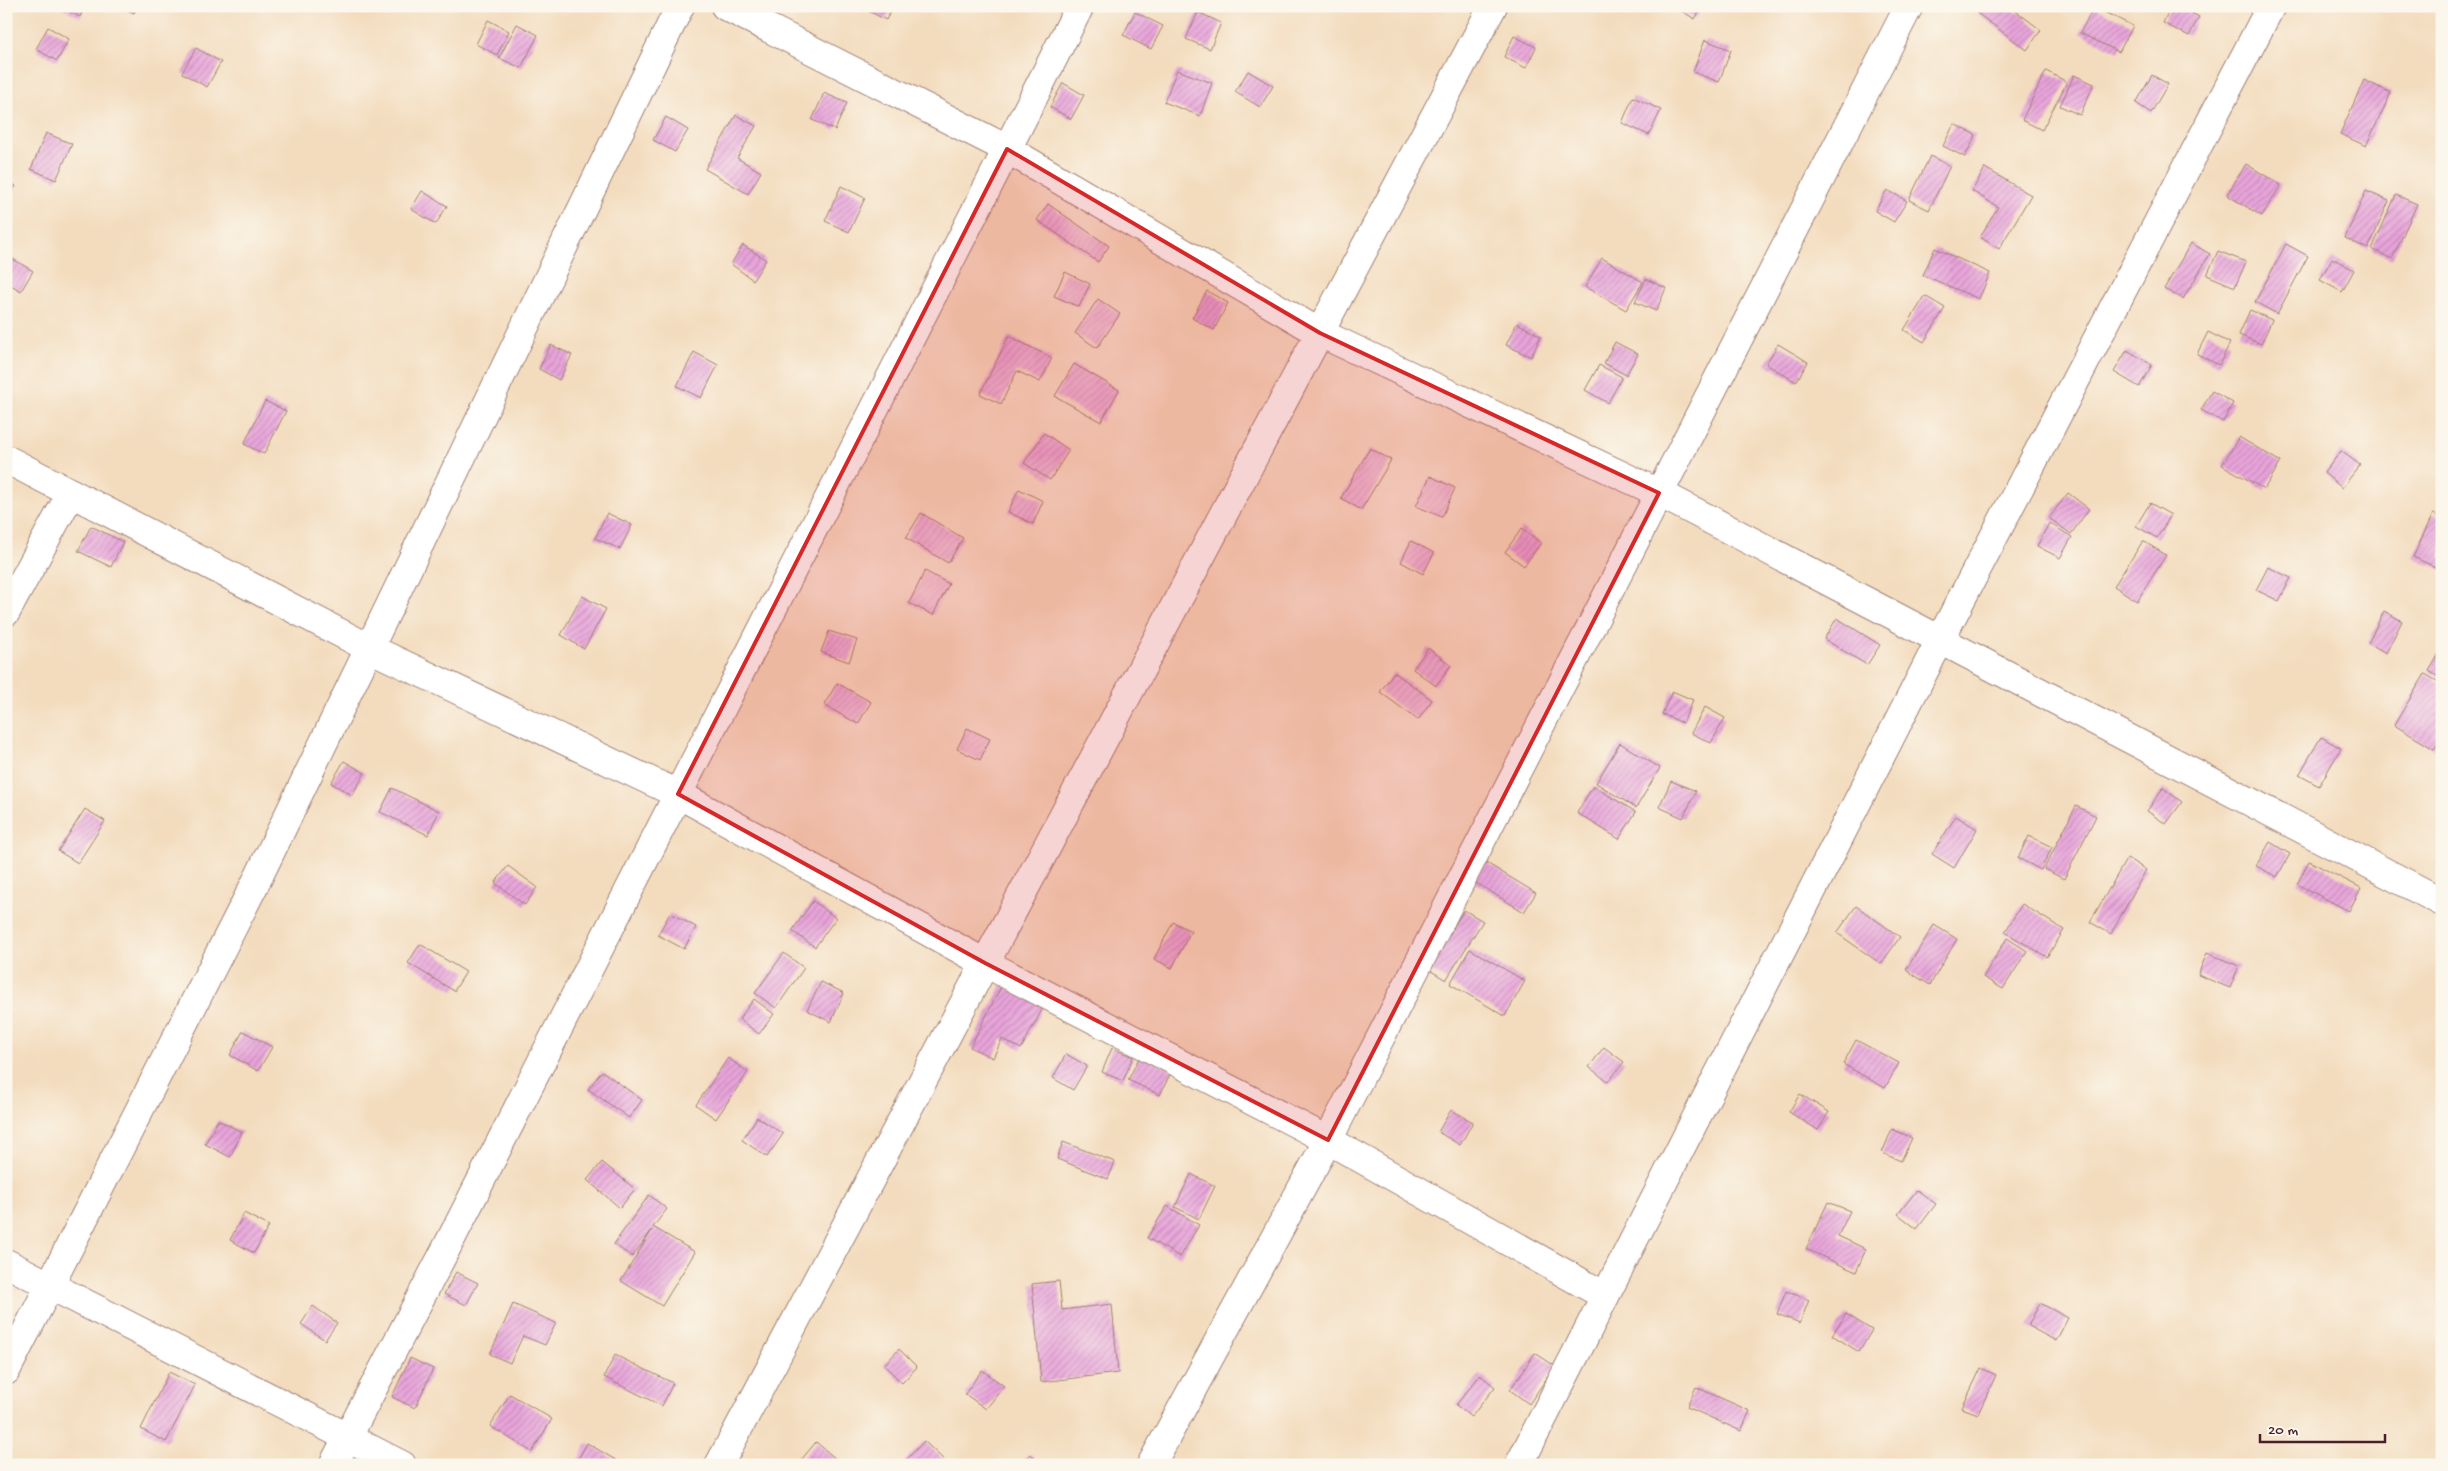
<svg xmlns="http://www.w3.org/2000/svg" width="2448" height="1471" font-family="'Gochi Hand',sans-serif">
<defs>
<pattern id="building-hatch" width="6" height="6" patternUnits="userSpaceOnUse" patternTransform="scale(1.25)"><rect width="6" height="6" fill="#e9a5db"/><path d="M-1 1l2-2M0 6l6-6M5 7l2-2" fill="none" stroke="#bf86b2"/></pattern>
</defs>
<rect width="100%" height="100%" fill="#fbf7ec"/>
<filter id="ink" filterUnits="userSpaceOnUse"><feTurbulence type="fractalNoise" baseFrequency=".02" numOctaves="2"/><feDisplacementMap in="SourceGraphic" scale="10" xChannelSelector="R" yChannelSelector="G"/><feConvolveMatrix kernelMatrix="1 2 1 2 8 2 1 2 1" color-interpolation-filters="sRGB"/></filter>
<filter id="wash" filterUnits="userSpaceOnUse"><feTurbulence type="fractalNoise" baseFrequency=".0096" numOctaves="4" result="noise"/><feDisplacementMap in="SourceGraphic" scale="20" xChannelSelector="R" yChannelSelector="G"/><feGaussianBlur stdDeviation="1.12" result="paint"/><feColorMatrix in="noise" values="0 0 0 0 0 0 0 0 0 0 0 0 0 0 0 0 0 1.4 0 .05"/><feComposite in="paint" operator="in"/></filter>
<g filter="url(#wash)">
<rect width="100%" height="100%" fill="#f3dcbe"/>
<g id="blocks">
<g fill="url(#building-hatch)">
<path d="M59 6H85L80 17Z"/>
<path d="M119 6H137L134 13Z"/>
<path d="M867 6H893L886 20 865 9Z"/>
<path d="M1673 6H1703L1695 19Z"/>
<path d="M1982 6H2009L2041 30 2027 50 1977 13Z"/>
<path d="M2171 6H2179L2199 17 2189 36 2163 23Z"/>
<path d="M2094 7 2133 26 2119 52 2080 33Z"/>
<path d="M1135 12 1163 26 1151 49 1123 35Z"/>
<path d="M1198 12 1221 23 1210 49 1186 39Z"/>
<path d="M488 20 509 31 497 55 476 44Z"/>
<path d="M517 24 538 35 521 68 499 58Z"/>
<path d="M48 27 69 39 57 61 36 49Z"/>
<path d="M1514 36 1536 47 1526 68 1504 57Z"/>
<path d="M1705 40 1731 50 1719 82 1693 72Z"/>
<path d="M196 48 221 62 207 87 182 73Z"/>
<path d="M1177 70 1212 83 1200 116 1164 102Z"/>
<path d="M1248 71 1273 86 1260 107 1235 92Z"/>
<path d="M2046 71 2067 82 2042 130 2022 120Z"/>
<path d="M2074 75 2094 84 2080 115 2060 106Z"/>
<path d="M2152 75 2168 84 2151 113 2136 103Z"/>
<path d="M2364 80 2391 93 2366 146 2340 134Z"/>
<path d="M1063 83 1084 95 1071 119 1050 107Z"/>
<path d="M824 93 847 103 835 130 812 120Z"/>
<path d="M1633 97 1661 110 1649 135 1622 123Z"/>
<path d="M736 115 756 126 737 158 761 172 748 194 705 169Z"/>
<path d="M666 117 688 130 675 152 653 140Z"/>
<path d="M1954 124 1976 135 1965 157 1943 146Z"/>
<path d="M46 133 72 144 56 180 31 169Z"/>
<path d="M1930 156 1950 166 1929 210 1909 200Z"/>
<path d="M2246 164 2281 185 2262 216 2227 195Z"/>
<path d="M1985 168 2031 195 1999 249 1980 237 1998 207 1972 191Z"/>
<path d="M6 180 16 186 6 200Z"/>
<path d="M841 186 865 198 849 232 825 221Z"/>
<path d="M1887 190 1907 201 1894 222 1875 211Z"/>
<path d="M422 191 447 206 436 224 411 209Z"/>
<path d="M2366 191 2389 201 2368 249 2345 238Z"/>
<path d="M2396 195 2417 204 2392 259 2372 249Z"/>
<path d="M1048 204 1109 246 1098 262 1037 220Z"/>
<path d="M2191 243 2210 254 2183 299 2164 289Z"/>
<path d="M2286 244 2308 256 2277 314 2255 302Z"/>
<path d="M743 245 766 260 753 280 731 264Z"/>
<path d="M1935 248 1990 273 1979 299 1923 275Z"/>
<path d="M2218 251 2246 262 2235 287 2207 275Z"/>
<path d="M6 255 33 271 21 291 6 282Z"/>
<path d="M1602 258 1643 282 1626 310 1585 287Z"/>
<path d="M2332 258 2354 270 2342 292 2320 280Z"/>
<path d="M1065 272 1090 284 1079 307 1054 296Z"/>
<path d="M1646 279 1666 288 1656 311 1635 302Z"/>
<path d="M1207 291 1228 303 1214 330 1192 318Z"/>
<path d="M1925 296 1945 308 1924 342 1904 330Z"/>
<path d="M1098 299 1120 314 1097 348 1075 333Z"/>
<path d="M2250 310 2272 320 2261 344 2239 335Z"/>
<path d="M1517 323 1541 336 1531 357 1506 345Z"/>
<path d="M2208 332 2230 343 2219 365 2197 354Z"/>
<path d="M1009 336 1052 358 1040 382 1017 371 1001 404 980 394Z"/>
<path d="M1615 342 1638 354 1626 375 1604 363Z"/>
<path d="M1778 344 1808 362 1796 382 1766 364Z"/>
<path d="M551 345 572 355 559 380 539 369Z"/>
<path d="M2127 350 2152 365 2139 387 2114 372Z"/>
<path d="M694 352 718 365 701 398 677 386Z"/>
<path d="M1074 364 1119 390 1101 422 1055 396Z"/>
<path d="M1599 365 1622 377 1608 403 1585 390Z"/>
<path d="M2212 391 2233 403 2223 422 2201 410Z"/>
<path d="M265 401 286 411 264 454 244 444Z"/>
<path d="M1044 433 1069 450 1050 480 1024 463Z"/>
<path d="M2239 437 2281 462 2264 489 2222 465Z"/>
<path d="M1370 448 1391 460 1361 510 1341 498Z"/>
<path d="M2341 451 2360 465 2342 488 2324 473Z"/>
<path d="M1430 476 1455 488 1442 517 1416 506Z"/>
<path d="M1019 489 1043 501 1033 524 1008 512Z"/>
<path d="M2068 493 2089 509 2071 534 2049 518Z"/>
<path d="M2150 503 2171 515 2157 538 2136 526Z"/>
<path d="M607 513 632 525 620 549 595 538Z"/>
<path d="M921 513 963 538 948 563 906 538Z"/>
<path d="M2433 514 2442 518V570L2413 557Z"/>
<path d="M2049 523 2072 537 2060 558 2037 546Z"/>
<path d="M91 526 123 542 111 567 78 551Z"/>
<path d="M1522 528 1541 543 1524 566 1505 552Z"/>
<path d="M1411 541 1434 553 1423 574 1401 562Z"/>
<path d="M2143 541 2166 555 2137 601 2114 586Z"/>
<path d="M2268 567 2291 578 2279 601 2256 590Z"/>
<path d="M925 571 949 584 933 615 909 603Z"/>
<path d="M582 596 606 609 584 649 561 635Z"/>
<path d="M2384 611 2402 621 2386 653 2368 643Z"/>
<path d="M1837 618 1880 645 1867 665 1824 639Z"/>
<path d="M829 631 857 640 849 662 821 652Z"/>
<path d="M1428 648 1451 665 1436 686 1413 669Z"/>
<path d="M2442 649V679L2429 671Z"/>
<path d="M1394 672 1432 700 1418 720 1380 692Z"/>
<path d="M2425 674 2442 684V737L2434 749 2394 725Z"/>
<path d="M837 683 871 702 858 724 824 705Z"/>
<path d="M1672 691 1693 700 1683 723 1662 714Z"/>
<path d="M1705 707 1725 718 1711 743 1691 733Z"/>
<path d="M967 728 990 739 980 760 957 749Z"/>
<path d="M2321 737 2341 748 2319 786 2299 775Z"/>
<path d="M1620 743 1660 768 1636 808 1596 783Z"/>
<path d="M344 761 365 773 352 795 331 783Z"/>
<path d="M1671 781 1696 791 1683 818 1659 807Z"/>
<path d="M1593 786 1636 812 1619 839 1577 813Z"/>
<path d="M392 788 439 811 428 835 380 812Z"/>
<path d="M2163 788 2182 802 2166 824 2147 811Z"/>
<path d="M2076 806 2096 816 2064 879 2044 869Z"/>
<path d="M85 809 105 821 78 863 58 851Z"/>
<path d="M1956 816 1977 829 1954 868 1932 854Z"/>
<path d="M2029 836 2052 847 2041 870 2018 858Z"/>
<path d="M2270 842 2290 854 2277 877 2256 866Z"/>
<path d="M2127 858 2146 870 2111 934 2090 922Z"/>
<path d="M2309 861 2361 888 2349 911 2297 884Z"/>
<path d="M1485 862 1536 893 1524 912 1473 881Z"/>
<path d="M508 866 537 887 525 905 495 883Z"/>
<path d="M813 901 836 918 815 947 792 931Z"/>
<path d="M2022 904 2064 930 2047 957 2005 932Z"/>
<path d="M1856 906 1900 937 1881 964 1837 933Z"/>
<path d="M1464 910 1483 921 1446 980 1428 969Z"/>
<path d="M670 913 696 927 684 949 658 935Z"/>
<path d="M1173 922 1191 931 1172 968 1154 959Z"/>
<path d="M1934 925 1957 939 1930 985 1906 970Z"/>
<path d="M2007 938 2027 951 2003 989 1983 977Z"/>
<path d="M420 944 466 972 454 991 408 963Z"/>
<path d="M1470 949 1525 981 1505 1016 1450 984Z"/>
<path d="M784 953 804 968 776 1008 755 993Z"/>
<path d="M2207 953 2239 966 2230 988 2198 975Z"/>
<path d="M821 982 844 993 831 1022 807 1010Z"/>
<path d="M1002 985 1044 1006 1021 1049 1002 1039 993 1058 970 1047Z"/>
<path d="M754 999 774 1014 759 1034 739 1019Z"/>
<path d="M243 1031 272 1047 258 1071 230 1055Z"/>
<path d="M1856 1040 1899 1063 1885 1088 1843 1064Z"/>
<path d="M1604 1047 1624 1062 1608 1082 1589 1067Z"/>
<path d="M1112 1048 1133 1057 1123 1081 1102 1072Z"/>
<path d="M1066 1054 1087 1066 1073 1090 1053 1078Z"/>
<path d="M1141 1054 1172 1070 1160 1095 1128 1080Z"/>
<path d="M728 1058 748 1072 716 1119 696 1105Z"/>
<path d="M602 1071 642 1100 629 1118 588 1089Z"/>
<path d="M1800 1094 1829 1112 1818 1130 1789 1112Z"/>
<path d="M1451 1110 1473 1122 1460 1145 1438 1132Z"/>
<path d="M757 1117 783 1134 767 1157 742 1140Z"/>
<path d="M218 1120 242 1132 230 1157 205 1144Z"/>
<path d="M1892 1129 1912 1138 1901 1161 1882 1153Z"/>
<path d="M1063 1142 1115 1162 1108 1179 1057 1159Z"/>
<path d="M602 1162 635 1189 620 1208 587 1180Z"/>
<path d="M1191 1174 1215 1186 1199 1219 1175 1207Z"/>
<path d="M1917 1190 1936 1204 1917 1229 1898 1214Z"/>
<path d="M649 1195 667 1209 653 1227 695 1252 662 1306 621 1281 652 1230 632 1257 614 1244Z"/>
<path d="M1828 1202 1850 1211 1838 1236 1866 1249 1856 1272 1806 1249Z"/>
<path d="M1167 1206 1199 1225 1180 1257 1147 1238Z"/>
<path d="M244 1213 269 1226 254 1253 230 1240Z"/>
<path d="M456 1272 478 1283 466 1305 444 1294Z"/>
<path d="M1059 1281 1062 1310 1112 1304 1118 1373 1041 1382 1032 1284Z"/>
<path d="M1786 1291 1809 1300 1800 1323 1777 1314Z"/>
<path d="M2040 1303 2068 1318 2056 1341 2028 1326Z"/>
<path d="M513 1304 556 1323 545 1345 523 1336 510 1363 490 1354Z"/>
<path d="M313 1306 337 1323 325 1340 301 1324Z"/>
<path d="M1846 1314 1872 1330 1859 1352 1832 1335Z"/>
<path d="M899 1349 917 1367 902 1383 884 1365Z"/>
<path d="M1535 1353 1555 1366 1529 1404 1510 1390Z"/>
<path d="M615 1355 673 1383 662 1406 604 1377Z"/>
<path d="M410 1358 433 1369 415 1408 392 1397Z"/>
<path d="M1981 1368 1996 1375 1978 1414 1962 1408Z"/>
<path d="M982 1370 1004 1386 986 1409 965 1394Z"/>
<path d="M169 1372 195 1385 166 1442 141 1429Z"/>
<path d="M1480 1375 1495 1387 1471 1417 1456 1405Z"/>
<path d="M1696 1387 1750 1411 1741 1431 1687 1407Z"/>
<path d="M510 1394 552 1419 532 1452 490 1426Z"/>
<path d="M924 1441 944 1460 940 1465H905L903 1463Z"/>
<path d="M816 1442 837 1460 832 1465H807L801 1460Z"/>
<path d="M587 1443 624 1465H575Z"/>
<path d="M1031 1454 1040 1465H1019Z"/>
</g>
</g>
</g>
<g filter="url(#ink)">
<use href="#blocks" fill-opacity="0" stroke="#9e7e74" stroke-width="1"/>
<g fill="none" stroke-linecap="round" stroke-linejoin="round">
<defs>
<g id="street">
<path d="M725 6 1007 149 1320 333 1659 493 2442 902"/>
<path d="M6 459 369 648 678 794 985 963 1328 1140 1605 1296"/>
<path d="M6 612 71 493"/>
<path d="M6 1263 402 1465"/>
<path d="M6 1371 259 876 680 6"/>
<path d="M333 1465 447 1247 1080 6"/>
<path d="M719 1465 1493 6"/>
<path d="M1151 1465 1328 1140 1909 6"/>
<path d="M1519 1465 1940 640 2271 6"/>
</g>
</defs>
<use href="#street" stroke="#9e7e74" stroke-width="30"/>
<use href="#street" stroke="#fff" stroke-width="28"/>
</g>
</g>
<path fill="#d62828" fill-opacity="0.2" stroke="#d62828" stroke-width="4" stroke-linejoin="round" d="M1007 149 1320 333 1659 493 1328 1140 985 963 678 794Z"/>
<rect width="2448" height="1471" fill="none" stroke="#fbf7ec" stroke-width="25"/>
<path d="M2260 1434v8h125v-8" fill="none" stroke="#4a1f2b" stroke-width="2.5"/>
<text x="2268" y="1434" font-size="15" fill="#4a1f2b" stroke="#fbf7ec" stroke-width="4" paint-order="stroke">20 m</text>
</svg>
